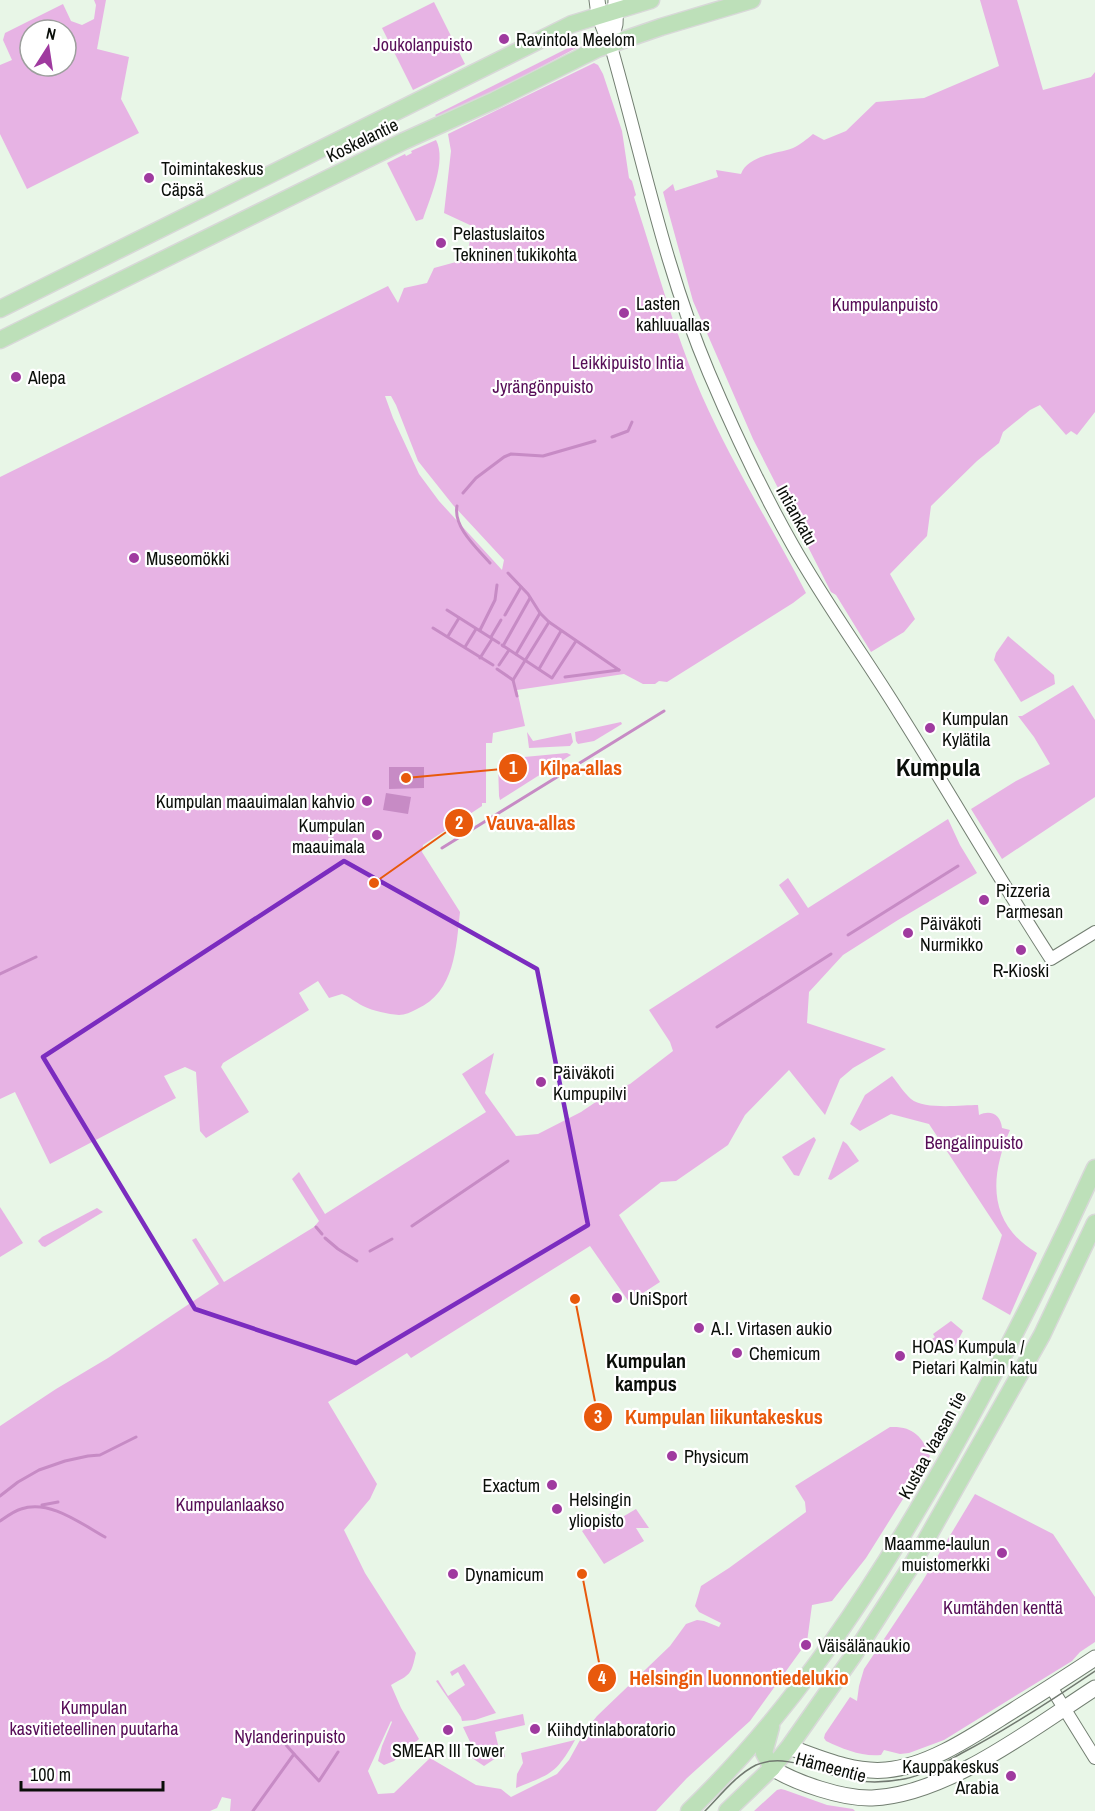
<svg xmlns="http://www.w3.org/2000/svg" width="1095" height="1811" font-family="'Archivo Narrow',sans-serif">
<rect width="100%" height="100%" fill="#e8f6e7"/>
<g fill="#e7b3e4" fill-rule="evenodd">
<path d="M94 0H106L97 49 129 57 121 99 139 133 27 189 0 134V65L12 60 3 40 5 33 63 4 71 21 82 25 94 19 96 5ZM30 30H66V66H30Z"/>
<path d="M980 0H1017L1043 90 1091 77 1095 72V412L1077 435 1071 431 1066 435 1040 405 1030 410 1003 432 999 443 977 461 931 506 927 536 890 574 915 619 904 632 871 652 836 595 831 592 753 439 693 301 663 192 673 184 675 191 718 177 716 170 741 174C748 155 777 154 793 148 800 145 807 139 813 134L824 140 846 131 876 102 924 98 999 66Z"/>
<path d="M434 2 465 64 413 90 382 28Z"/>
<path d="M578 43 580 46 499 89 442 116 437 117 435 115Z"/>
<path d="M594 63 598 65 603 74 622 131 629 178 632 181 636 195 634 197C656 264 674 332 702 396 732 464 772 527 806 593L793 603 667 682 659 681 655 684H643L624 674 517 690 525 726 493 733 492 743H486V803H482V806L423 845 422 852 460 912C456 948 455 992 417 1009 411 1012 405 1015 399 1015 388 1014 373 1011 363 1006 355 1002 350 997 342 994L329 998 318 981 299 993 309 1010 223 1063 221 1067 249 1112 206 1138 200 1131 196 1072 185 1067 164 1076 176 1098 50 1164 15 1092 0 1099V477L388 286 398 303 404 288 427 283 434 268 467 259 472 226 444 213 451 151 448 134ZM385 396H391L396 405 418 461 453 505 504 560 502 570 439 501 419 474 393 418Z"/>
<path d="M436 140C447 161 430 198 423 219L416 221 387 163 405 154 406 156 412 153 411 151Z"/>
<path d="M1008 636 1054 675 1055 684 1021 702 994 660 996 653Z"/>
<path d="M1073 685 1095 720V797L1002 859 971 809 1016 781 1050 764 1034 737 1018 716H1022Z"/>
<path d="M621 722 622 724 594 741 578 744 576 741 575 732Z"/>
<path d="M527 732 533 741 571 733 573 742 570 746 529 748Z"/>
<path d="M567 753 571 755 500 800 499 796 498 762 502 759Z"/>
<path d="M948 819 960 845 977 873 898 920 843 955 809 992 807 1023 886 1049 853 1068 840 1079 825 1115 789 1070 745 1115 728 1145 676 1181 661 1182 619 1215 660 1282 629 1302 590 1246 411 1358 407 1353 328 1402 377 1484 370 1499 344 1530 365 1573 416 1653C411 1675 411 1674 391 1685L401 1708 419 1739 394 1761 384 1765 378 1761 382 1746 392 1722 391 1721 368 1771 378 1794 394 1793 430 1758 476 1785 501 1789 511 1797 557 1774 569 1760 585 1731 597 1716 670 1646 686 1624 697 1620 704 1621 719 1627 721 1623 699 1612 695 1606 701 1586 729 1568 806 1512 805 1502 795 1486 890 1427C913 1426 922 1436 930 1456L866 1558 832 1601 812 1605 807 1642 750 1721 687 1778 656 1811H230L231 1799 222 1797 217 1808 210 1811H0V1426L56 1389 108 1358 219 1284 192 1240 196 1238 224 1282 314 1227 319 1221 292 1179 299 1172 325 1214 486 1112 462 1074 494 1053 485 1093 516 1136 538 1134 581 1112 612 1091 630 1084 673 1051 670 1042 649 1010 799 914 779 885 788 878 808 908Z"/>
<path d="M892 1076C898 1083 904 1093 911 1099 924 1110 962 1105 978 1105L979 1115C991 1109 1001 1115 1002 1128L1010 1130C989 1178 988 1224 1037 1253L1010 1315 982 1299 1002 1235 929 1124 891 1114 860 1131 850 1124 865 1095Z"/>
<path d="M814 1137 816 1140 799 1176 794 1175 782 1157Z"/>
<path d="M843 1141 847 1144 859 1161 831 1180 828 1179Z"/>
<path d="M0 1207 23 1243 0 1257Z"/>
<path d="M97 1208 103 1212 45 1247 42 1246 38 1241 42 1237Z"/>
<path d="M951 1321 963 1331 950 1355 928 1342 935 1337 933 1334Z"/>
<path d="M975 1494 1053 1534 1095 1597V1642L1080 1652 1072 1661 944 1740 909 1753 900 1754 884 1750 881 1755C862 1757 843 1749 826 1741L824 1738 825 1734 850 1697 857 1701 859 1686 864 1669 922 1582Z"/>
<path d="M636 1509 649 1528H636L644 1541 604 1564 582 1531 614 1511 619 1519Z"/>
<path d="M464 1664 465 1665 496 1713 475 1720 462 1721 461 1717 436 1681 438 1680 448 1696 465 1685 458 1672 452 1676 450 1672Z"/>
<path d="M523 1714 525 1725 495 1732 499 1749 503 1748 505 1757 496 1758 484 1766 472 1758V1746L463 1727Z"/>
<path d="M575 1740C556 1774 551 1774 516 1788L517 1774 523 1763 521 1753Z"/>
<path d="M781 1789 785 1790 827 1805 853 1809 855 1811H754L777 1790Z"/>
</g>
<g fill="#c78bc5">
<path d="M389 767H424V788L389 789Z"/>
<path d="M386 793 411 797 408 814 383 810Z"/>
</g>
<g fill="none" stroke-linecap="round" stroke-linejoin="round">
<g stroke="#c78bc5" stroke-width="3">
<path d="M612 437 628 431 632 422"/>
<path d="M463 493 476 478 504 457 511 454 543 456 595 441"/>
<path d="M457 506C453 527 477 548 490 563"/>
<path d="M508 573 528 594 540 613 549 622 619 670"/>
<path d="M447 610 499 643"/>
<path d="M505 615 521 587"/>
<path d="M433 628 493 665"/>
<path d="M480 630 495 600 497 585"/>
<path d="M448 636 459 618"/>
<path d="M491 637 501 620"/>
<path d="M502 645 552 678 576 641"/>
<path d="M503 646 530 598"/>
<path d="M465 647 476 629"/>
<path d="M516 654 540 613"/>
<path d="M480 658 492 639"/>
<path d="M499 665 509 650"/>
<path d="M497 669 513 680"/>
<path d="M539 669 561 631"/>
<path d="M565 677 619 670"/>
<path d="M517 696 513 680 549 622"/>
<path d="M442 848 664 711"/>
<path d="M848 935 958 866"/>
<path d="M0 974 36 957"/>
<path d="M717 1027 831 954"/>
<path d="M412 1226 508 1161"/>
<path d="M316 1227 322 1234"/>
<path d="M325 1238 338 1249 357 1261"/>
<path d="M370 1251 392 1239"/>
<path d="M0 1496 18 1482 39 1470 65 1461 88 1456 100 1455 136 1437"/>
<path d="M42 1505 58 1502"/>
<path d="M0 1521C6 1517 14 1511 21 1509 49 1499 80 1523 105 1537"/>
<path d="M279 1737 294 1754"/>
<path d="M253 1811 294 1754 319 1781 338 1752"/>
</g>
<defs>
<g id="tertiary">
<path d="M610 43C642 154 664 267 709 373 734 432 761 489 792 544 825 603 865 657 900 714 951 795 999 879 1051 959L1095 932"/>
<path d="M1051 1687 1095 1758"/>
</g>
<g id="secondary">
<path d="M597 0 599 15 610 43"/>
<path d="M610 43 615 24 616 0"/>
<path d="M789 1747C820 1758 853 1773 886 1770 931 1766 977 1733 1014 1710 1041 1693 1068 1676 1095 1658"/>
<path d="M772 1768C796 1783 843 1799 872 1798 947 1795 1033 1728 1095 1688"/>
</g>
<g id="primary">
<path d="M0 309 572 24 651 0"/>
<path d="M0 340 404 141 495 100 597 49 661 27 752 0"/>
<path d="M771 1727 764 1753 772 1768"/>
<path d="M689 1811C795 1709 876 1584 949 1456 1002 1362 1050 1266 1095 1168"/>
<path d="M727 1811 772 1768 789 1747 853 1656 913 1563 1042 1335 1095 1223"/>
</g>
</defs>
<use href="#tertiary" stroke="#727e71" stroke-width="14"/>
<use href="#secondary" stroke="#727e71" stroke-width="17"/>
<use href="#primary" stroke="#d8d8d8" stroke-width="19"/>
<use href="#tertiary" stroke="#fff" stroke-width="12"/>
<use href="#secondary" stroke="#fff" stroke-width="15"/>
<use href="#primary" stroke="#bde0b9" stroke-width="16"/>
<path stroke="#717970" stroke-width="1.5" d="M705 1811C720 1796 736 1775 756 1765 785 1753 812 1770 840 1777 860 1783 883 1783 904 1779 925 1775 944 1763 962 1753 1008 1729 1052 1700 1095 1671"/>
</g>
<path fill="none" stroke="#7b2cbf" stroke-width="4.5" stroke-linejoin="round" d="M344 861 537 969 588 1225 356 1363 195 1309 43 1057Z"/>
<g fill="#9f3a9f" stroke="#fff" stroke-width="2">
<circle cx="504" cy="39" r="6"/>
<circle cx="149" cy="178" r="6"/>
<circle cx="441" cy="243" r="6"/>
<circle cx="624" cy="313" r="6"/>
<circle cx="16" cy="377" r="6"/>
<circle cx="134" cy="558" r="6"/>
<circle cx="930" cy="728" r="6"/>
<circle cx="367" cy="801" r="6"/>
<circle cx="377" cy="835" r="6"/>
<circle cx="984" cy="900" r="6"/>
<circle cx="908" cy="933" r="6"/>
<circle cx="1021" cy="950" r="6"/>
<circle cx="541" cy="1082" r="6"/>
<circle cx="617" cy="1298" r="6"/>
<circle cx="699" cy="1328" r="6"/>
<circle cx="737" cy="1353" r="6"/>
<circle cx="900" cy="1356" r="6"/>
<circle cx="672" cy="1456" r="6"/>
<circle cx="552" cy="1485" r="6"/>
<circle cx="557" cy="1509" r="6"/>
<circle cx="1002" cy="1553" r="6"/>
<circle cx="453" cy="1574" r="6"/>
<circle cx="806" cy="1645" r="6"/>
<circle cx="535" cy="1729" r="6"/>
<circle cx="448" cy="1730" r="6"/>
<circle cx="1011" cy="1776" r="6"/>
</g>
<g text-anchor="middle" dominant-baseline="central" stroke-width="4.5" stroke-linejoin="round" paint-order="stroke">
<g font-size="18" fill="#0a0e09" stroke="#fff" text-anchor="start">
<text x="516" y="39">Ravintola Meelom</text>
<text x="161" y="168">Toimintakeskus<tspan x="161" dy="21">Cäpsä</tspan></text>
<text x="453" y="233">Pelastuslaitos<tspan x="453" dy="21">Tekninen tukikohta</tspan></text>
<text x="636" y="303">Lasten<tspan x="636" dy="21">kahluuallas</tspan></text>
<text x="28" y="377">Alepa</text>
<text x="146" y="558">Museomökki</text>
<text x="942" y="718">Kumpulan<tspan x="942" dy="21">Kylätila</tspan></text>
<text x="355" y="801" text-anchor="end">Kumpulan maauimalan kahvio</text>
<text x="365" y="825" text-anchor="end">Kumpulan<tspan x="365" dy="21">maauimala</tspan></text>
<text x="996" y="890">Pizzeria<tspan x="996" dy="21">Parmesan</tspan></text>
<text x="920" y="923">Päiväkoti<tspan x="920" dy="21">Nurmikko</tspan></text>
<text x="1021" y="970" text-anchor="middle">R-Kioski</text>
<text x="553" y="1072">Päiväkoti<tspan x="553" dy="21">Kumpupilvi</tspan></text>
<text x="629" y="1298">UniSport</text>
<text x="711" y="1328">A.I. Virtasen aukio</text>
<text x="912" y="1346">HOAS Kumpula /<tspan x="912" dy="21">Pietari Kalmin katu</tspan></text>
<text x="749" y="1353">Chemicum</text>
<text x="684" y="1456">Physicum</text>
<text x="540" y="1485" text-anchor="end">Exactum</text>
<text x="569" y="1499">Helsingin<tspan x="569" dy="21">yliopisto</tspan></text>
<text x="990" y="1543" text-anchor="end">Maamme-laulun<tspan x="990" dy="21">muistomerkki</tspan></text>
<text x="465" y="1574">Dynamicum</text>
<text x="818" y="1645">Väisälänaukio</text>
<text x="547" y="1729">Kiihdytinlaboratorio</text>
<text x="448" y="1750" text-anchor="middle">SMEAR III Tower</text>
<text x="999" y="1766" text-anchor="end">Kauppakeskus<tspan x="999" dy="21">Arabia</tspan></text>
</g>
<g font-size="18" fill="#570d57" stroke="#fff">
<text x="423" y="44">Joukolanpuisto</text>
<text x="885" y="304">Kumpulanpuisto</text>
<text x="628" y="362">Leikkipuisto Intia</text>
<text x="543" y="386">Jyrängönpuisto</text>
<text x="974" y="1142">Bengalinpuisto</text>
<text x="230" y="1504">Kumpulanlaakso</text>
<text x="1003" y="1607">Kumtähden kenttä</text>
<text x="94" y="1707">Kumpulan<tspan x="94" dy="21">kasvitieteellinen puutarha</tspan></text>
<text x="290" y="1736">Nylanderinpuisto</text>
</g>
<g font-size="18" fill="#0a0e09" stroke="#fff">
<text transform="translate(362 140) rotate(-26)">Koskelantie</text>
<text transform="translate(797 515) rotate(61)">Intiankatu</text>
<text transform="translate(932 1445) rotate(-61)">Kustaa Vaasan tie</text>
<text transform="translate(831 1767) rotate(15)">Hämeentie</text>
</g>
<g font-size="20" font-weight="bold" fill="#0a0e09" stroke="#fff">
<text x="646" y="1360">Kumpulan<tspan x="646" dy="23">kampus</tspan></text>
</g>
<g font-size="24" font-weight="bold" fill="#0a0e09" stroke="#fff">
<text x="938" y="767">Kumpula</text>
</g>
</g>
<path fill="none" stroke="#e8590c" stroke-width="2" d="M406 778L513 768M374 883L459 823M575 1299L598 1417M582 1574L602 1678"/>
<g fill="#e8590c" stroke="#fff" stroke-width="2">
<circle cx="406" cy="778" r="6"/>
<circle cx="374" cy="883" r="6"/>
<circle cx="575" cy="1299" r="6"/>
<circle cx="582" cy="1574" r="6"/>
<circle cx="513" cy="768" r="15"/>
<circle cx="459" cy="823" r="15"/>
<circle cx="598" cy="1417" r="15"/>
<circle cx="602" cy="1678" r="15"/>
</g>
<g font-size="18" text-anchor="middle" font-weight="bold" fill="#fff">
<text x="513" y="774">1</text>
<text x="459" y="829">2</text>
<text x="598" y="1423">3</text>
<text x="602" y="1684">4</text>
</g>
<g font-size="20" text-anchor="middle" font-weight="bold" fill="#e8590c" stroke="#fff" stroke-width="4.5" stroke-linejoin="round" paint-order="stroke">
<text x="581" y="775">Kilpa-allas</text>
<text x="531" y="830">Vauva-allas</text>
<text x="724" y="1424">Kumpulan liikuntakeskus</text>
<text x="739" y="1685">Helsingin luonnontiedelukio</text>
</g>
<g transform="translate(48 48) rotate(12)"><circle r="28" fill="#ffffff" stroke="#9d9f9d" stroke-width="1.5"/>
<path d="M0-4.5L10 22L0 15L-10 22Z" fill="#9f3a9f"/>
<text y="-9" font-size="16" font-weight="bold" text-anchor="middle" fill="#0a0e09">N</text>
</g>
<path d="M21 1781v9h142v-9" fill="none" stroke="#0a0e09" stroke-width="3"/>
<text x="30" y="1781" font-size="18" fill="#0a0e09" stroke="#ffffff" stroke-width="4.5" paint-order="stroke">100 m</text>
</svg>
